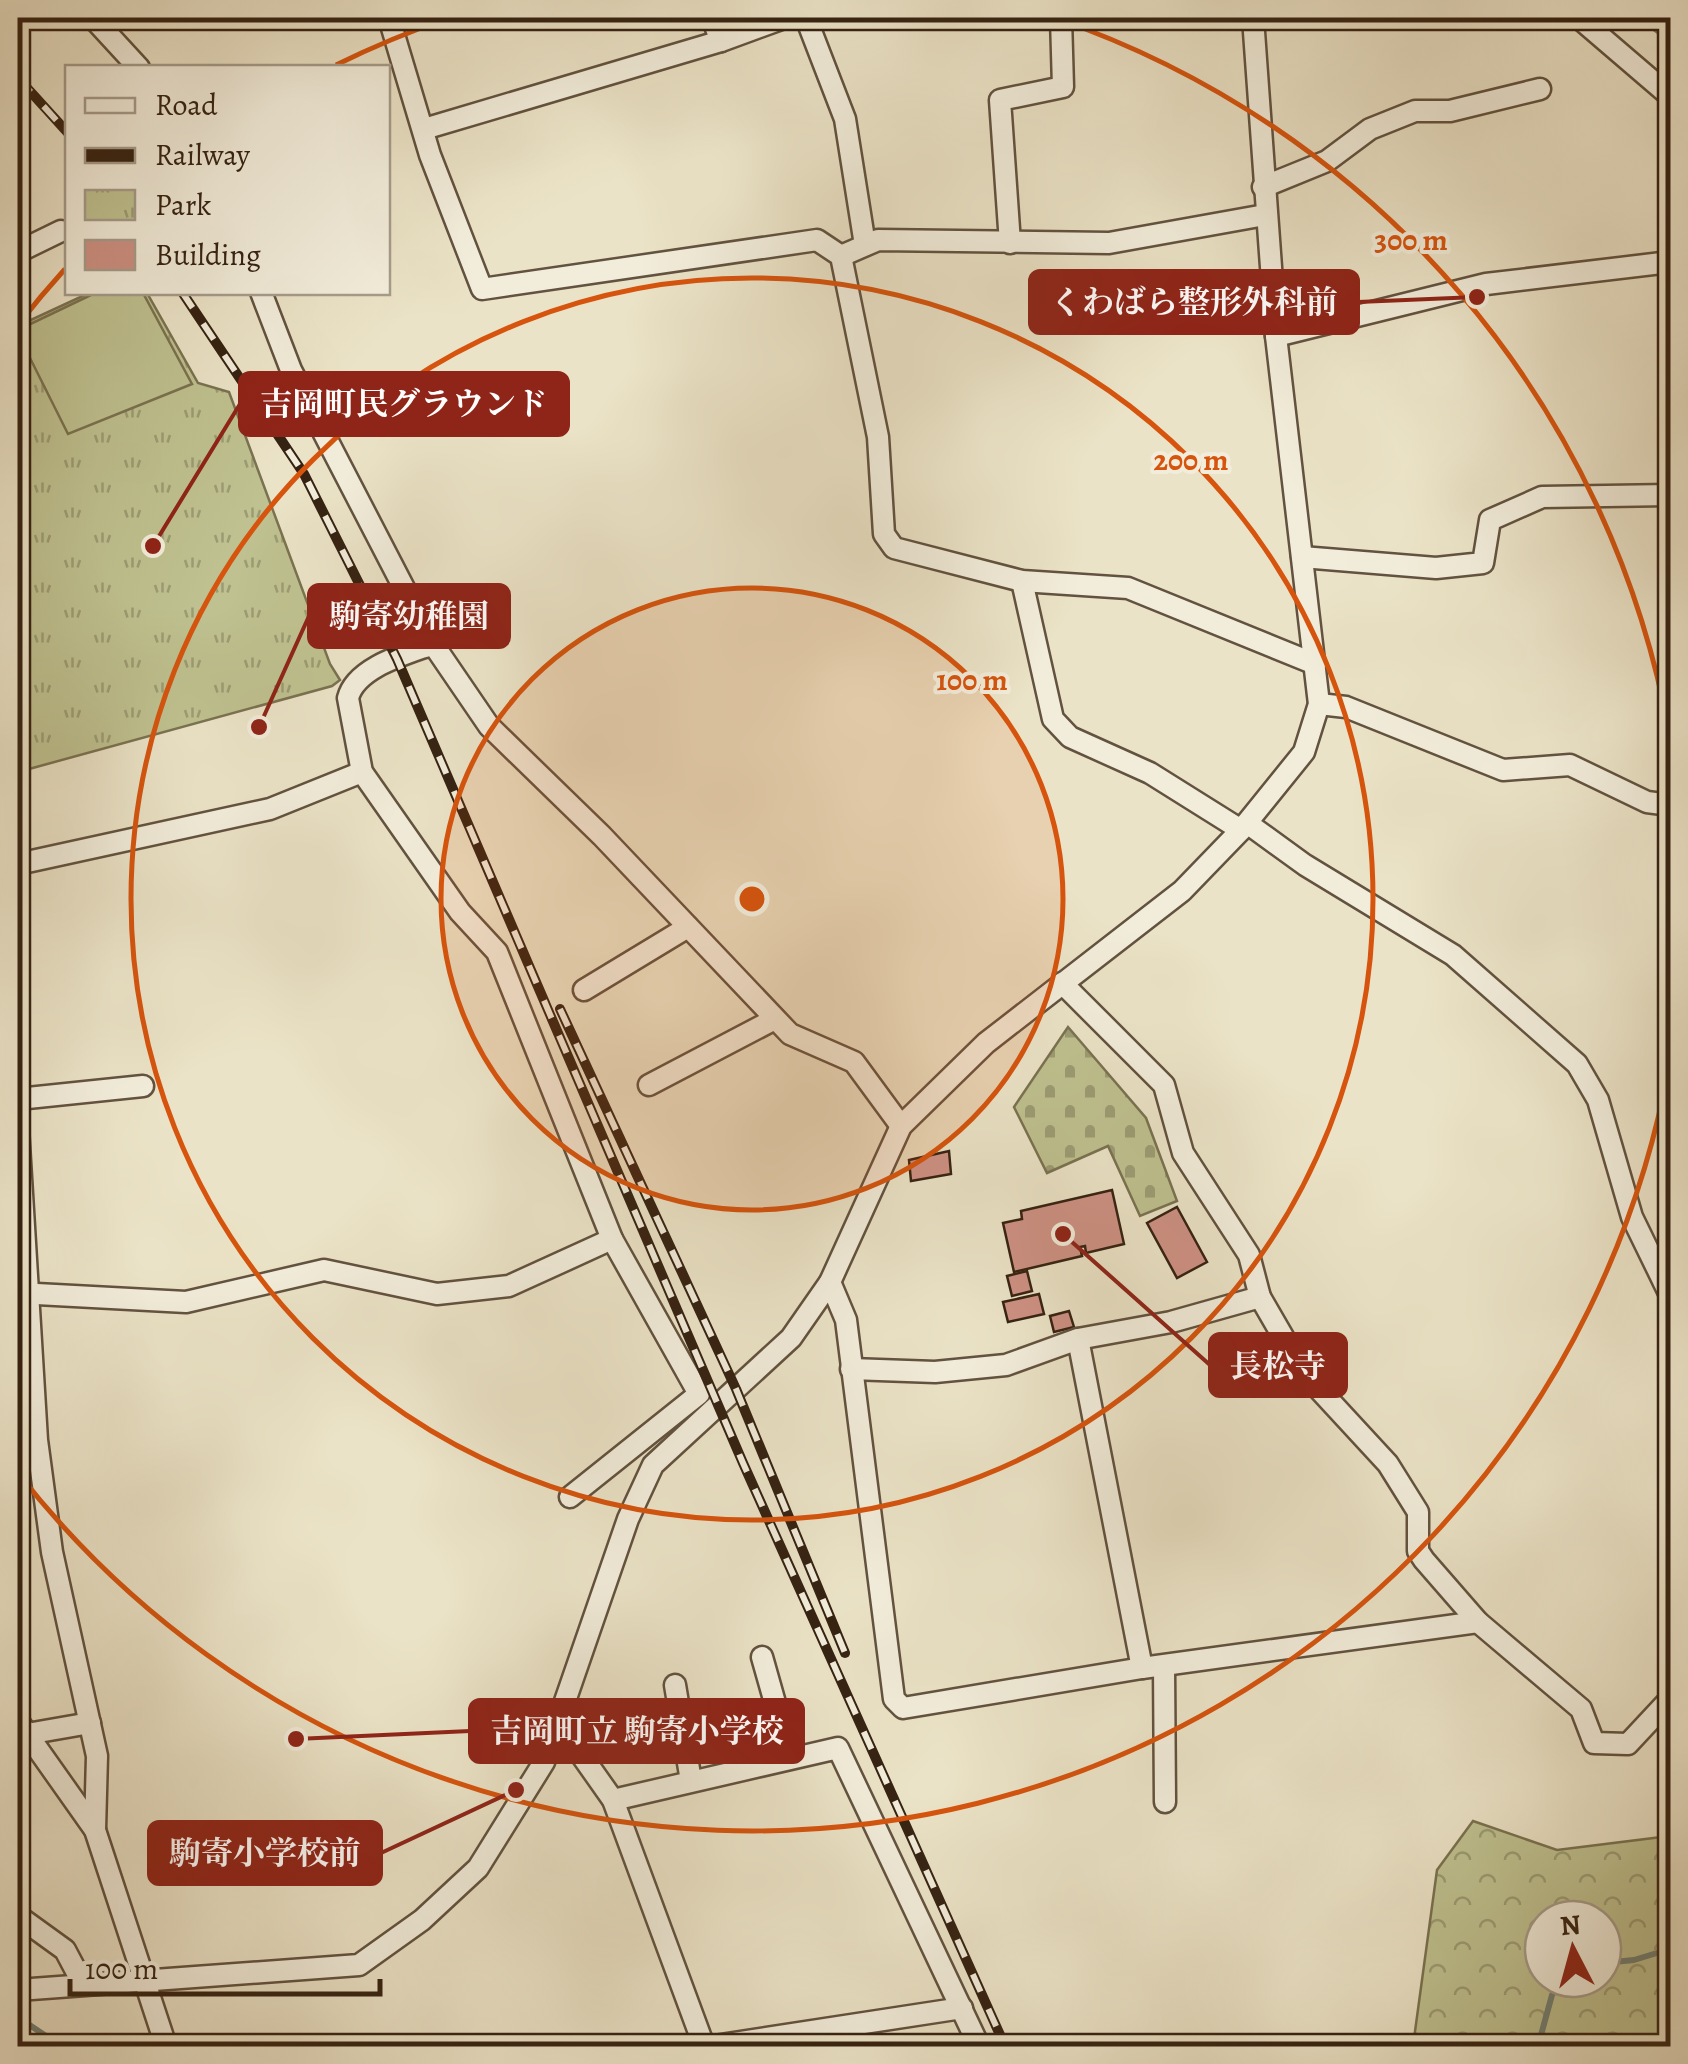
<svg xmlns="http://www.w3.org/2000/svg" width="1688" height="2064" font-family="Alegreya,'Noto Serif JP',serif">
<defs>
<pattern id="forest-crowns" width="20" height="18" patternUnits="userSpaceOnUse" patternTransform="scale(2.5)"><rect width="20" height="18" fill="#bfc190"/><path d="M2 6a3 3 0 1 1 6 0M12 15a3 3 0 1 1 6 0" fill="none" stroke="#9c9c74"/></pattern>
<pattern id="cemetery-stones" width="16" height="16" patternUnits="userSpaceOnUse" patternTransform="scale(2.5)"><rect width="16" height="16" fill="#bfc190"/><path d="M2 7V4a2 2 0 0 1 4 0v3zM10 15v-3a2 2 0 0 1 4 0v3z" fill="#9c9c74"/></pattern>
<pattern id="park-tufts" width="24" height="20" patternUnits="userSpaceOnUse" patternTransform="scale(2.5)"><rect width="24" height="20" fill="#bfc190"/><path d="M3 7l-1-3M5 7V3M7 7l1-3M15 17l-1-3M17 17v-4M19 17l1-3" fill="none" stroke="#9c9c74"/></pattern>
</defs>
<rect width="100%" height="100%" fill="#ebe3c7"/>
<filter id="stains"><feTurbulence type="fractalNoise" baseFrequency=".002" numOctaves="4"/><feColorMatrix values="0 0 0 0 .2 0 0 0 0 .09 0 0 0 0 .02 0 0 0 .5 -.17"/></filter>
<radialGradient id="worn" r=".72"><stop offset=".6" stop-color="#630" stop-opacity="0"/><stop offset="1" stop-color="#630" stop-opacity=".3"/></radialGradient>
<path fill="url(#forest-crowns)" stroke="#7a7251" stroke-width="2.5" fill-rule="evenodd" d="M1473 1821 1557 1850 1670 1836V2046H1413L1437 1870ZM1543 1919H1603V1979H1543Z"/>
<path fill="url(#cemetery-stones)" stroke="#7a7251" stroke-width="2.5" d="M1068 1027 1146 1118 1177 1201 1140 1216 1108 1146 1047 1173 1014 1107Z"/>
<path fill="url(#park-tufts)" stroke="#7a7251" stroke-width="2.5" d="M89 293H147L198 383 229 392 330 664 340 680 332 686 18 772V331L20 325Z"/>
<path fill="#bfc190" stroke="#7a7251" stroke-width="2.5" d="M95 293H143L192 384 68 434 19 336 22 328Z"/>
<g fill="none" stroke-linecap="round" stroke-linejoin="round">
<g stroke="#708075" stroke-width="6">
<path d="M1641 18 1670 40"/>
<path d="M1603 1963 1634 1960 1670 1949"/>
<path d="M18 2009 25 2022 61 2046"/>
<path d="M277 2046H350"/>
<path d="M1538 2046 1552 1995 1564 1979"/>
</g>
</g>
<g fill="#ce9184" stroke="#352212" stroke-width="2.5">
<path d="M949 1151 951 1174 911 1181 909 1160Z"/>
<path d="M1112 1190 1124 1244 1086 1253 1085 1246 1080 1247 1082 1256 1014 1272 1003 1223 1022 1219 1021 1211Z"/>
<path d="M1177 1207 1207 1262 1177 1278 1147 1223Z"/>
<path d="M1027 1271 1032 1291 1012 1296 1007 1276Z"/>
<path d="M1039 1294 1044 1314 1008 1322 1003 1302Z"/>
<path d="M1069 1311 1074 1327 1054 1332 1050 1316Z"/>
</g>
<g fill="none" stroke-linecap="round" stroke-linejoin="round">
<defs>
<g id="minor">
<path d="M93 18 139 68"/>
<path d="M389 18 430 155 482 289 817 240 841 256 878 437 884 534 894 548 1022 581 1128 588 1315 664"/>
<path d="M712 18 721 41"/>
<path d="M806 18 845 119 865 245"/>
<path d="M1579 18 1670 96"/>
<path d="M424 129 721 41 784 18"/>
<path d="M1263 187 1327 161 1370 129 1415 111H1450L1540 89"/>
<path d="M1010 243 1000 100 1063 87 1061 18"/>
<path d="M18 252 61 231"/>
<path d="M841 256 878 240 1109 243 1265 215"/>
<path d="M261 292 291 370 433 644 489 726 602 836 790 1034 854 1062 901 1126"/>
<path d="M1276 336 1486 284 1670 262"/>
<path d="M1302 557 1436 568 1483 563 1490 520 1542 497 1670 495"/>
<path d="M1022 581 1053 719 1070 737 1150 773 1241 830"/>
<path d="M1319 704 1346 707 1503 770 1570 765 1647 802 1670 805"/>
<path d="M1247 823 1305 865 1453 955 1577 1064 1598 1100 1632 1217 1670 1295"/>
<path d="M18 864 270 809 362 772"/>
<path d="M1062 983 1164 1085 1183 1153 1249 1255 1260 1297 1304 1373 1388 1464 1418 1512V1551L1424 1560 1478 1622 1581 1709 1594 1743 1628 1744 1670 1699"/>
<path d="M584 990 688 927"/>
<path d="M649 1085 775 1019"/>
<path d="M18 1099 143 1086"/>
<path d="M18 1128 37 1440 52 1552 97 1756 95 1830"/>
<path d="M830 1282 846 1320 894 1699 903 1708 1142 1668 1478 1622"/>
<path d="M18 1293 186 1302 324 1270 437 1294 509 1286 612 1239 497 952 460 912 362 772 348 698C356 667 406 654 433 644"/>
<path d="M1078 1339 1142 1668"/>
<path d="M851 1369 935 1372 1006 1365 1078 1339 1171 1322 1260 1297"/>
<path d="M570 1497 699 1394 612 1239"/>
<path d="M762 1657 790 1756"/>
<path d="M1164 1666 1165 1802"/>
<path d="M675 1685 691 1781"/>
<path d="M18 1721 95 1830 166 2046"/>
<path d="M558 1722 613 1800 704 2046"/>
<path d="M27 1734 90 1723"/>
<path d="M613 1800 838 1748 979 2046"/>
<path d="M18 1916 65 1950 83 1984"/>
<path d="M18 1990 359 1965 422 1920 478 1868 544 1762 628 1519 653 1465 791 1338 830 1282 901 1126 986 1043 1182 891 1241 830 1304 752 1319 704 1276 336 1253 18"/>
<path d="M18 2044 21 2046"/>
<path d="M714 2046 962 2008"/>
</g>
</defs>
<use href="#minor" stroke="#62523f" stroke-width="25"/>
<use href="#minor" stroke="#f2eddb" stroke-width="20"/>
<defs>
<g id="rail">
<path d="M18 78 68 133"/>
<path d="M182 292 304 474 397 659 743 1463 1005 2046"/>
<path d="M560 1009 736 1389 845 1653"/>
</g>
</defs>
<use href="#rail" stroke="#352212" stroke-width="10"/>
<use href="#rail" stroke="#f2eddb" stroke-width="6" stroke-dasharray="19" stroke-linecap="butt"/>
</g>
<circle cx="752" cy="899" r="311" fill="#d6540d" fill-opacity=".12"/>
<g fill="none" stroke="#d6540d" stroke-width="5">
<circle cx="752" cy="899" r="311"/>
<circle cx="752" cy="899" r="621"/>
<path d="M1670 1061A932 932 0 0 1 18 1473M18 325A932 932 0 0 1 65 269M336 65A932 932 0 0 1 449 18M1055 18A932 932 0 0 1 1670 737"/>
</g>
<circle cx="752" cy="899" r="15" fill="#d6540d" stroke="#f2eddb" stroke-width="5"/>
<g font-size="30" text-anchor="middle" font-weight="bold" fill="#d6540d" stroke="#f2eddb" stroke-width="8" stroke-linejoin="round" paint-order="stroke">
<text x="1411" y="250">300 m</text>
<text x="1191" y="470">200 m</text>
<text x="972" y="690">100 m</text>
</g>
<path fill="none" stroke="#8f2418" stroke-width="4" d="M1477 297L1358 302M153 546L240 404M259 727L309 616M1063 1234L1210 1365M296 1739L470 1731M516 1790L381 1853"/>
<g fill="#8f2418" stroke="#f2eddb" stroke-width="4">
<circle cx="1477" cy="297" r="10"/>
<circle cx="153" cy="546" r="10"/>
<circle cx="259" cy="727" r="10"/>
<circle cx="1063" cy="1234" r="10"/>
<circle cx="296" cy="1739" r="10"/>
<circle cx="516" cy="1790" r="10"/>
</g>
<g fill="#8f2418" stroke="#8f2418" stroke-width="4">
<rect x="1030" y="271" width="328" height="62" rx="10"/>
<rect x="240" y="373" width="328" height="62" rx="10"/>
<rect x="309" y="585" width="200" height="62" rx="10"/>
<rect x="1210" y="1334" width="136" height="62" rx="10"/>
<rect x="470" y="1700" width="333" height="62" rx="10"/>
<rect x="149" y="1822" width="232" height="62" rx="10"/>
</g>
<g font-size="32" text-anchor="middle" font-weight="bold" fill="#fff">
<text x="1194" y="313">くわばら整形外科前</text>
<text x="404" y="415">吉岡町民グラウンド</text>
<text x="409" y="627">駒寄幼稚園</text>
<text x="1278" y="1377">長松寺</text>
<text x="637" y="1742">吉岡町立 駒寄小学校</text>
<text x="265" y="1864">駒寄小学校前</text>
</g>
<rect width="1688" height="2064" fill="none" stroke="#ebe3c7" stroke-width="60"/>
<rect x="20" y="20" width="1648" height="2024" fill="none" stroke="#352212" stroke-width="5"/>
<rect x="30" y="30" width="1628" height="2004" fill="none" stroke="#352212" stroke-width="2.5"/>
<rect x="65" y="65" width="325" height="230" fill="#f2eddb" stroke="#a69c8b" stroke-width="2.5"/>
<rect x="85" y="98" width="50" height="15" fill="#f2eddb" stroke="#a69c8b" stroke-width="2.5"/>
<text x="155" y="115" font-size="30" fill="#352212">Road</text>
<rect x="85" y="148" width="50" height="15" fill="#352212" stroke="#a69c8b" stroke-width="2.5"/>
<text x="155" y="165" font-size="30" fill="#352212">Railway</text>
<rect x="85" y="190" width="50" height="30" fill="url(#park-tufts)" stroke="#a69c8b" stroke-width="2.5"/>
<text x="155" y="215" font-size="30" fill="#352212">Park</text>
<rect x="85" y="240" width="50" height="30" fill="#ce9184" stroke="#a69c8b" stroke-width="2.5"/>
<text x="155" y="265" font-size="30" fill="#352212">Building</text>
<g transform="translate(1573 1949) rotate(354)"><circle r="48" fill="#f2eddb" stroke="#a69c8b" stroke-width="2.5"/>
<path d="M0-8L18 38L0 25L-18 38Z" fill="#8f2418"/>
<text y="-15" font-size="28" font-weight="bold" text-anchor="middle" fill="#352212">N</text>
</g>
<path d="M70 1979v15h310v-15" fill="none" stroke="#352212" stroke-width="5"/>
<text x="85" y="1979" font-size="30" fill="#352212" stroke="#f2eddb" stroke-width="8" paint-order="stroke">100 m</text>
<rect width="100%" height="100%" filter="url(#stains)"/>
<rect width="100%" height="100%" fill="url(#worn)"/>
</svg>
